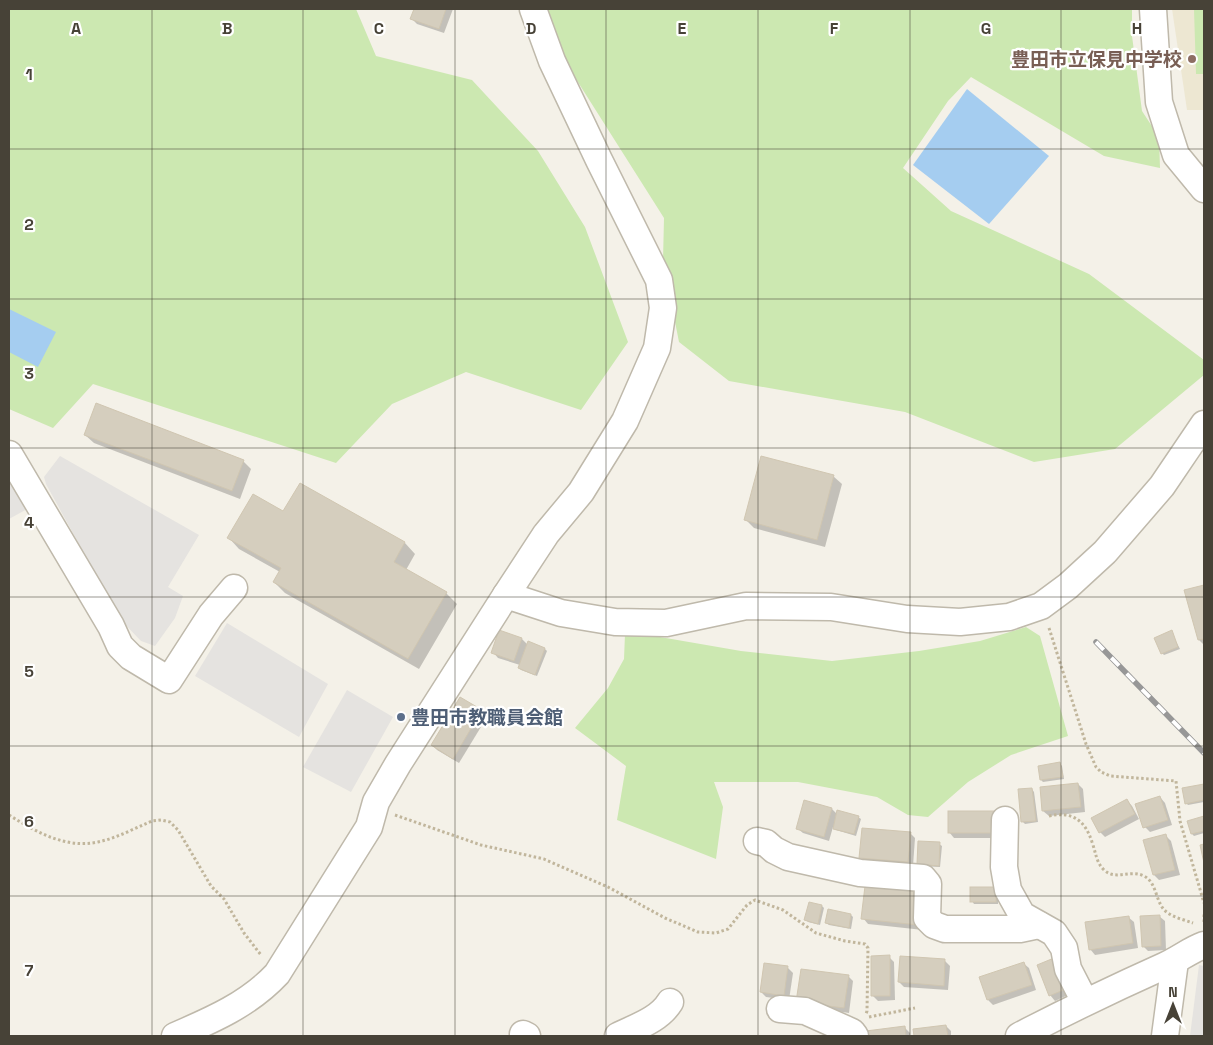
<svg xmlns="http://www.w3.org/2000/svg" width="1213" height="1045" font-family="'Space Grotesk','Noto Sans JP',sans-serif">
<rect width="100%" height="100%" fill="#f4f1e8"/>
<path fill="#ede7d2" d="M1172 9H1204V110H1187Z"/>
<g fill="#cce8b1">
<path d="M9 9H356L376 56 472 80 538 151 585 227 628 342 581 410 466 372 392 404 336 463 93 384 53 428 9 409Z"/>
<path d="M535 9H1132V36L1142 111 1159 137 1160 168 1104 156 971 77 948 101 903 168 951 211 1089 274 1204 360V375L1115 449 1034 462 905 412 729 381 679 342 663 261 664 218 538 19Z"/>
<path d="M1194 9H1204V74H1196Z"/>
<path d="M1026 627 1040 636 1068 736 1011 755 968 782 928 817 908 815 877 797 798 782H714L723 807 716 859 617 820 626 766 575 728 608 688 624 659 625 634 660 637 741 651 832 661 919 651 980 641Z"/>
</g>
<g fill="#e5e3e0">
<path d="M60 456 199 535 168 587 183 596 175 618 155 646 141 641 120 619 46 484 44 477Z"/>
<path d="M9 470 29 508 9 519Z"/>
<path d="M227 623 328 684 299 737 195 676Z"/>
<path d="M347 690 393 717 351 792 303 767Z"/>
<path d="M1199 965 1204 966V1036H1190Z"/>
</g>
<g fill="#a5cdf0">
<path d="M967 89 1049 156 989 224 913 165Z"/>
<path d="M9 309 56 332 38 367 9 352Z"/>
</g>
<g fill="#0003">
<path d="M415 9H453L444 33 417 24 412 19Z"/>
<path d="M85 435 243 461 251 469 240 499 94 443Z"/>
<path d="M833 476 842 484 825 547 754 528 746 520Z"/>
<path d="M300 484 405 543 415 554 406 570 446 593 457 604 419 669 285 593 274 582 280 572 239 549 229 538 284 513Z"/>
<path d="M1204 586V645L1199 640 1186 591Z"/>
<path d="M1171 632 1180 649 1164 655 1162 653Z"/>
<path d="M522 639 528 645 545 649 547 651 537 676 521 670 519 668 520 665 498 658 493 652Z"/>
<path d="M460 699 482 711 487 717 459 763 437 750 432 745Z"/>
<path d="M1060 764 1062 766 1064 779 1043 782 1041 780Z"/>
<path d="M1078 784 1083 789 1085 812 1049 816 1043 811Z"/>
<path d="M1204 785V802L1188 805 1186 803 1183 789Z"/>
<path d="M1032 789 1034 792 1038 822 1025 824 1022 821Z"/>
<path d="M1160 797 1165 803 1172 825 1150 832 1145 827Z"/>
<path d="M1127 800 1132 806 1139 819 1105 837 1100 832Z"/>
<path d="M832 809 838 815 858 817 861 819 856 836 836 830 833 827 829 841 803 833 797 828Z"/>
<path d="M1003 818 1002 838H954L949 832Z"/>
<path d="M1204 818V833L1194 836 1192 834 1189 822Z"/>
<path d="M910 833 915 838 913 866 866 862 861 857Z"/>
<path d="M1165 835 1171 841 1180 875 1159 880 1154 875Z"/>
<path d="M939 844 942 846 940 867 920 866 918 864Z"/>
<path d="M866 887 923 930 868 924 863 918Z"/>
<path d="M998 890V904H974L972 901Z"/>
<path d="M810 903 822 906 824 908 820 925 808 922 806 920Z"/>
<path d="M851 915 853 917 851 929 829 925 826 923Z"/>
<path d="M1159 916 1165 921 1166 950 1148 951 1143 946Z"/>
<path d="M1128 917 1134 922 1138 948 1095 955 1090 949Z"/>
<path d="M889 957 894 962 895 1000 878 1001 873 996Z"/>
<path d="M945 961 950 966 948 990 904 987 899 982Z"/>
<path d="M1023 963 1029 968 1036 990 993 1005 988 1000 981 978Z"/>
<path d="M1038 966 1070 994 1055 1001 1050 995Z"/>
<path d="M788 968 793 973 789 1000 766 997 761 992Z"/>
<path d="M848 976 853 981 849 1013 803 1006Z"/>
<path d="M946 1026 951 1031V1036H915L914 1030Z"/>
<path d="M904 1027 910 1033V1036H868V1032Z"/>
</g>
<g fill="#d5cebe" stroke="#d0c6b1">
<path d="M414 9H446L439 29 410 19Z"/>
<path d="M96 403 244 460 232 491 84 435Z"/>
<path d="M761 456 834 475 817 540 744 520Z"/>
<path d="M300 483 405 542 394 562 447 592 408 659 273 582 281 568 227 538 253 494 283 511Z"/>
<path d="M1204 585V639L1198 640 1184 590Z"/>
<path d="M499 630 522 638 514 661 491 653Z"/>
<path d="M1172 630 1178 647 1161 654 1154 638Z"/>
<path d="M528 641 545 648 535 675 518 668Z"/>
<path d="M460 697 482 710 453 759 431 745Z"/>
<path d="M1060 762 1063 777 1040 780 1038 766Z"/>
<path d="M1078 783 1081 807 1042 811 1040 787Z"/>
<path d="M1204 784V800L1185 804 1182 788Z"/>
<path d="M1032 788 1036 821 1021 822 1018 789Z"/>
<path d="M1160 796 1168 820 1143 828 1135 804Z"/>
<path d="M1127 799 1135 814 1099 833 1091 818Z"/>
<path d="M804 800 832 808 824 837 796 829Z"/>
<path d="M837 810 859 816 854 834 833 829Z"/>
<rect x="948" y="811" width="50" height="22"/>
<path d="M1204 816V831L1191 834 1187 821Z"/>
<path d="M862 828 911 832 908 862 859 858Z"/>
<path d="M1166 834 1175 870 1153 875 1143 840Z"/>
<path d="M918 841 940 842 939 866 917 864Z"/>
<path d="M1204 844V863L1200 845Z"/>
<path d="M865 886 922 892 918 925 861 919Z"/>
<rect x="970" y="887" width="26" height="15"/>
<path d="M809 902 822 905 818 924 804 920Z"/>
<path d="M828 909 851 914 849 928 825 923Z"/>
<path d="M1160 915 1161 946 1142 947 1140 916Z"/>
<path d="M1129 916 1133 943 1089 950 1085 922Z"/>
<path d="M890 955V996H871V956Z"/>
<path d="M900 956 945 959 944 986 898 982Z"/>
<path d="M1054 958 1066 989 1049 996 1037 965Z"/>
<path d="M1024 962 1032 985 987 1000 979 977Z"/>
<path d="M764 963 788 966 784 996 760 992Z"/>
<path d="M801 969 849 975 844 1008 796 1002Z"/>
<path d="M946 1025 948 1036H914L913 1029Z"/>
<path d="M905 1026 906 1036H867L866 1031Z"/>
</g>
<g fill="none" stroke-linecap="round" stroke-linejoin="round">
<defs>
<g id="minor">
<path d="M1153 9 1159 102 1176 155 1204 189"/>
<path d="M9 454 111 626 120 646 131 657 169 680 211 615 234 588"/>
<path d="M506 595 561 613 615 622 666 623 746 606 831 607 907 619 960 622 1009 617 1041 606 1068 586 1105 552 1162 486 1204 424"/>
<path d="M1005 820 1004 867 1008 890 1022 915 1054 933 1064 948 1068 969 1085 1002"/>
<path d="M757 841 766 843 774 850 788 857 860 873 923 878 928 884 927 918 934 925 945 929H1020L1039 925"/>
<path d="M780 1009 805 1011 852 1032 855 1036"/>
<path d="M523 1034 527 1036"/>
<path d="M175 1036C212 1020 249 1004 277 974L369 827 376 802 398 764 506 595 546 534 581 492 625 421 657 348 663 308 659 280 599 160 552 61 533 9"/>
<path d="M618 1036C636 1027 659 1020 670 1002"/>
<path d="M1019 1036C1067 1011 1115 988 1164 966 1178 960 1190 950 1204 945"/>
<path d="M1165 1036 1175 961"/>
</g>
</defs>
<use href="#minor" stroke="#bfb9ab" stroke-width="29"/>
<g stroke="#c1b69c" stroke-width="3" stroke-dasharray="2.5 2.5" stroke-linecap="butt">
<path d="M1049 628 1086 744 1096 767 1101 772 1110 776 1176 781 1180 821 1204 903"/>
<path d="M9 815C36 832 66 849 98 842 117 838 135 828 152 821L161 820 170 822 178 830 211 886 224 899 244 933 261 955"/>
<path d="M395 815 481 845 544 859 608 887 665 918 698 932 716 933 728 929 747 905 755 900 783 910 816 933 845 941 865 944 868 948 867 1011 866 1014"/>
<path d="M1049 816C1072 811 1085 820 1092 842 1096 853 1096 862 1104 870 1116 881 1130 869 1144 876 1158 883 1155 905 1168 913 1175 918 1185 920 1193 923"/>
<path d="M1204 922V913"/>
<path d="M869 1017 915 1008"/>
</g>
<use href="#minor" stroke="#fff" stroke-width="26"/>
<defs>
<path id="rail" d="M1096 642 1204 753"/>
</defs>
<use href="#rail" stroke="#979797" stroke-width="5.5"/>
<use href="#rail" stroke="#fff" stroke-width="4" stroke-dasharray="11" stroke-linecap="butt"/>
</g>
<path fill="none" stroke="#474237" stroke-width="1" stroke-opacity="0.55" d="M152 9V1036M303 9V1036M455 9V1036M606 9V1036M758 9V1036M910 9V1036M1061 9V1036M9 149H1204M9 299H1204M9 448H1204M9 597H1204M9 746H1204M9 896H1204"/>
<circle fill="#8d6e63" stroke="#fff" stroke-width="2" cx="1192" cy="59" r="5"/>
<circle fill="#5c6f8a" stroke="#fff" stroke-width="2" cx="401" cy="717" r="5"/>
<g text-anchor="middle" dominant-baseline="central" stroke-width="4.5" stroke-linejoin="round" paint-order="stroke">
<g font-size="19" font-weight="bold" fill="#785e54" stroke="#fff" text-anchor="end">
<text x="1182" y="59">豊田市立保見中学校</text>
</g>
<g font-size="19" font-weight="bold" fill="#4e5e75" stroke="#fff" text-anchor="start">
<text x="411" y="717">豊田市教職員会館</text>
</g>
</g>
<g font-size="16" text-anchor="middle" font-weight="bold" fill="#474237" stroke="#fff" stroke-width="4.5" stroke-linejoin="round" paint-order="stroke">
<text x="76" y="34">A</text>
<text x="227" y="34">B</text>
<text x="379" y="34">C</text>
<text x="531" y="34">D</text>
<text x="682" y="34">E</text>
<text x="834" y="34">F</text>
<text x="986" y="34">G</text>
<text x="1137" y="34">H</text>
<text x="29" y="80">1</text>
<text x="29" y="230">2</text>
<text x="29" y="379">3</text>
<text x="29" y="528">4</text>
<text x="29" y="677">5</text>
<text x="29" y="827">6</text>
<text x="29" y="976">7</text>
</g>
<rect width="1213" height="1045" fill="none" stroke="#474237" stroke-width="20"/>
<g transform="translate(1173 1005)" stroke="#ffffff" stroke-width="4" paint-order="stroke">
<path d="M0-4L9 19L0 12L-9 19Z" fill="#474237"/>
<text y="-8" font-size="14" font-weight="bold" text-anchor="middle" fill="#474237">N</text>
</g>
</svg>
